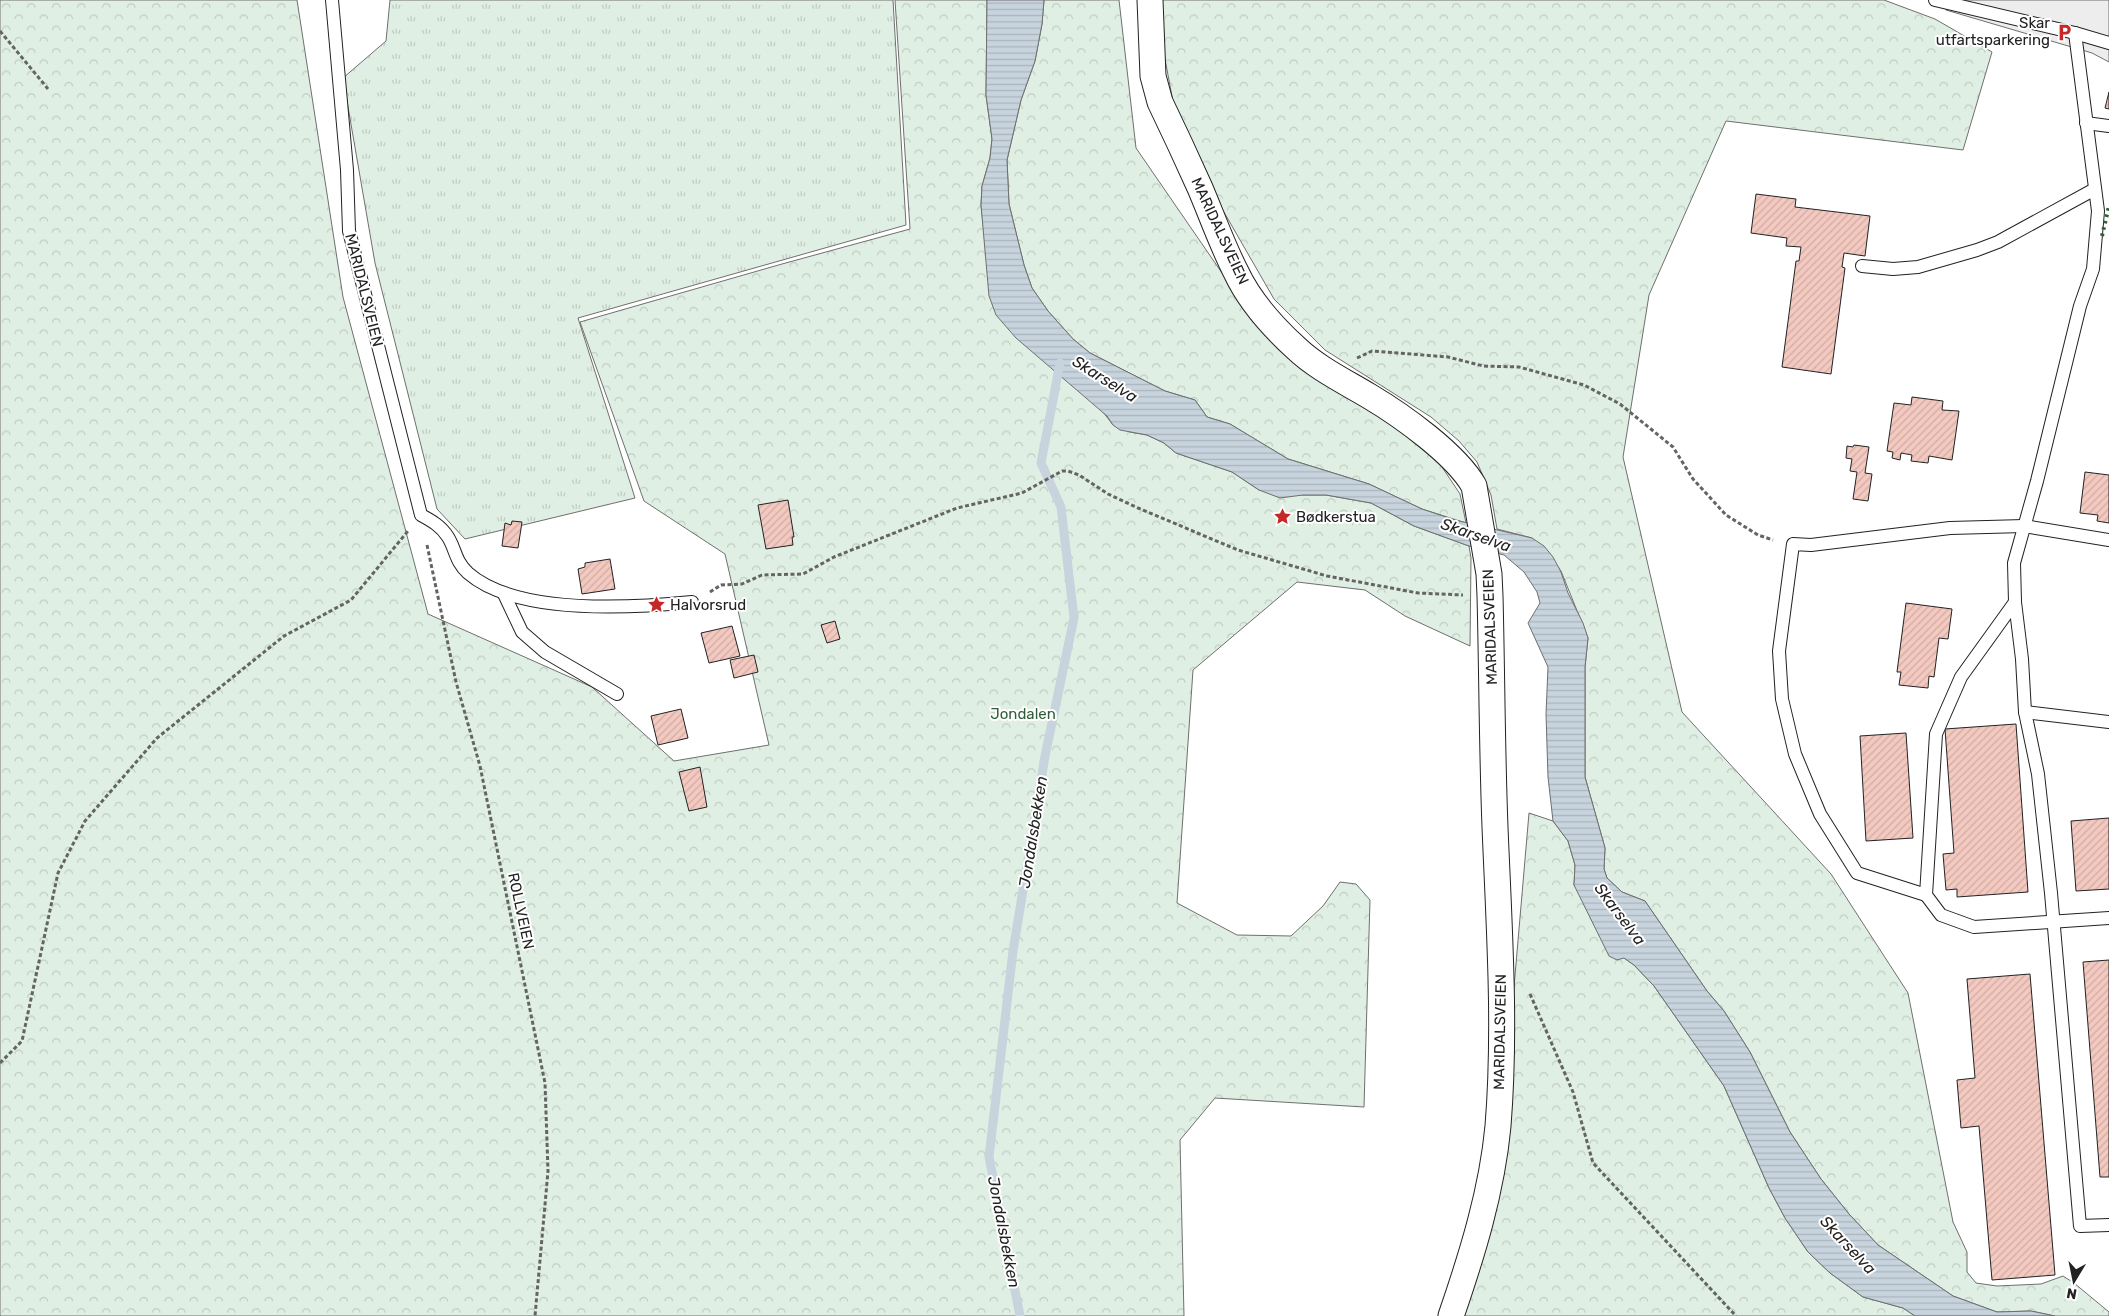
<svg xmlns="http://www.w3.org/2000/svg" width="2109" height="1316" font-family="Rubik,sans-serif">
<defs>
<pattern id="grass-tufts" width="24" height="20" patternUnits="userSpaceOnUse" patternTransform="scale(1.25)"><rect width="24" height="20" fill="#e0efe3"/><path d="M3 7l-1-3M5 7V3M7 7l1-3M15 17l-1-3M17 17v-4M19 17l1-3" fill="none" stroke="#c0cdc2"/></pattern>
<pattern id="forest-crowns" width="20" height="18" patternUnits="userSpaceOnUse" patternTransform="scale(1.25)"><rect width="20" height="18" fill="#e0efe3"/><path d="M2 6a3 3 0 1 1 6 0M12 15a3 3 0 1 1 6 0" fill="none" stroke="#c0cdc2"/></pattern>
<pattern id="water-rules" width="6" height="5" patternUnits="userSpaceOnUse" patternTransform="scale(1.25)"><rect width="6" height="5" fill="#c7d3dd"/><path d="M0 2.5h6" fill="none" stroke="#abb5bd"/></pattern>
<pattern id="building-hatch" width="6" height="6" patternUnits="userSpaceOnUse" patternTransform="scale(1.25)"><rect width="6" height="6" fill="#f3c9c0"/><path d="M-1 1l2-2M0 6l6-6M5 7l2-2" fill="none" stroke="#d0aca5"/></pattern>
</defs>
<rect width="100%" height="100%" fill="#fff"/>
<path fill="url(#grass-tufts)" stroke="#6f6f6f" d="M390 0H893L906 225 578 318 635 498 465 539 437 509 375 263 343 78 386 41Z"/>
<g fill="url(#forest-crowns)" stroke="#6f6f6f">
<path d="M0 0H297L343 297 428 614 592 687 674 761 769 745 725 554 644 501 580 322 782 264 910 229 895 0H987L986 95 992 139 990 158 982 186 981 205 987 260 1113 425 1130 432 1147 435 1164 443 1176 453 1232 472 1259 490 1303 495H1326L1371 503 1414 526 1469 546 1471 558 1470 646 1405 616 1365 590 1297 582 1193 670 1177 903 1237 935 1291 936 1323 906 1340 882 1356 884 1370 900 1364 1107 1215 1098 1180 1140 1184 1316H0Z"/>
<path d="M1044 0H1119L1136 148 1253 318 1395 421 1440 464 1460 494 1466 523 1422 509 1369 484 1288 459 1230 424 1207 417 1195 400 1165 391 1090 353 1073 339 1048 311 1032 288 1024 265 1009 204 1007 160 1021 100 1035 61 1042 24Z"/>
<path d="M1154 0H1884L1935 19 1992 52 1963 150 1726 121 1649 295 1623 457 1682 712 1831 874 1908 993 1953 1222 1967 1252V1272L1976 1283 1997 1286 2041 1284 2063 1276 2074 1283 2109 1312V1316H2055L2031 1311 1997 1312 1953 1296 1878 1245 1849 1214 1821 1179 1790 1132 1750 1052 1724 1011 1707 991 1645 901 1622 892 1607 878 1604 869 1605 848 1585 777V667L1588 638 1561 571 1532 538 1497 529 1491 495 1477 462 1459 441 1431 417 1325 350 1274 299 1179 134Z"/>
<path d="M1529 813 1553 821 1568 841 1575 865 1574 885 1624 958 1634 965 1654 986 1724 1086 1769 1188 1785 1218 1808 1252 1830 1273 1863 1297 1903 1308 1915 1316H1456L1501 1138Z"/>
</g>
<path fill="#ededed" stroke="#6f6f6f" d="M1941 0H2109V62L2092 53 1946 10Z"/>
<path fill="url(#water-rules)" stroke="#6f6f6f" d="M987 0H1044L1042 24 1035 61 1021 100 1007 160 1009 204 1024 265 1032 288 1048 311 1073 339 1090 353 1165 391 1195 400 1207 417 1230 424 1288 459 1369 484 1422 509 1455 520 1532 538 1544 546 1553 557 1561 572 1568 593 1583 623 1588 638 1585 667V777L1605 848 1604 869 1607 878 1622 892 1645 901 1707 991 1724 1011 1750 1052 1790 1132 1821 1179 1849 1214 1878 1245 1953 1296 1997 1312 2031 1311 2055 1316H1915L1903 1308 1863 1297 1830 1273 1808 1252 1785 1218 1769 1188 1724 1086 1654 986 1634 965 1624 958 1617 960 1609 956 1574 885 1575 865 1568 841 1553 821 1548 777 1546 714 1548 667 1528 623 1540 603 1537 592 1524 572 1504 555 1469 546 1414 526 1371 503 1326 495H1303L1280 498 1259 490 1232 472 1176 453 1164 443 1147 435 1120 430 1113 425 1107 416 1016 338 996 315 989 296 981 205 982 186 990 158 992 139 986 95Z"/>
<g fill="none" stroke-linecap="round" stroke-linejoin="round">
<path stroke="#c7d3dd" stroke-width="9" d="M1020 1316 989 1157 1013 951 1045 756 1074 618 1061 507 1041 463 1060 363"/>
</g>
<g fill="url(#building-hatch)" stroke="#222">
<path d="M2109 92V109L2105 108Z"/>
<path d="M1756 194 1796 199 1795 207 1870 216 1865 256 1844 253 1842 267 1845 268 1831 374 1782 367 1796 261H1799L1801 247 1786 246 1787 238 1751 233Z"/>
<path d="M1912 397 1943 401 1942 410 1959 411 1952 460 1929 456 1928 463 1911 461 1912 455 1901 453 1900 460 1892 458 1893 452 1887 451 1894 403 1911 405Z"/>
<path d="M1854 445 1869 447 1865 473 1872 474 1868 501 1853 499 1857 472 1850 471 1852 459 1846 458 1847 446 1853 447Z"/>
<path d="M2085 472 2109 475V523L2097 521 2098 515 2080 513Z"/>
<path d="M788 500 794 537H792L793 545 766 549 758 505Z"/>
<path d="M512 521 522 522 518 548 502 546 505 523 511 525Z"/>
<path d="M610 559 615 589 582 594 578 569 585 567V563Z"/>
<path d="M1906 603 1952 609 1948 639 1939 638 1934 677 1929 676 1928 688 1899 685 1901 672H1897Z"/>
<path d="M835 621 840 639 827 643 821 625Z"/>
<path d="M732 626 740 656 709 663 701 633Z"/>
<path d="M754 655 758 672 734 678 730 660Z"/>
<path d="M681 709 688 738 658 745 651 716Z"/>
<path d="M2016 724 2028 892 1957 897V889L1946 890 1943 854 1954 853 1945 729Z"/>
<path d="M1906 733 1913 838 1866 841 1860 736Z"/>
<path d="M700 767 707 807 689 811 679 772Z"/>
<path d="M2109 818V889L2076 891 2071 821Z"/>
<path d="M2109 960V1177H2100L2083 962Z"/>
<path d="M2030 974 2055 1275 1992 1280 1979 1126 1961 1128 1957 1080 1975 1078 1967 979Z"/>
</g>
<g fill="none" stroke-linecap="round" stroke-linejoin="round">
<defs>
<g id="service">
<path d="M332 0 347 170 349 231 421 515C432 521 441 526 448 537 456 550 455 561 468 573 516 615 631 608 692 602"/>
<path d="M1935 0 2075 33 2109 43"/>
<path d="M2075 33 2098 211 2093 269 2080 306 2037 481 2014 563 2015 602 2022 659 2025 712 2038 774 2051 893 2080 1226 2109 1225"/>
<path d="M2086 123 2109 126"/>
<path d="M1862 266 1893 269 1918 267 1977 250 1998 242 2095 189"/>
<path d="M504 594 522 632 545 652 617 694"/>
<path d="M2015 602 1961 677 1936 734 1926 895 1941 915 1974 927 2109 918"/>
<path d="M2025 712 2109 722"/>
<path d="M1926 895 1857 873 1820 814 1795 754 1782 699 1779 651 1793 544 1811 545 1950 528 2024 526 2109 540"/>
</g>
<path id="minor" d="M1150 0 1153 76 1160 102C1174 131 1187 159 1200 188 1212 216 1222 245 1236 272 1249 300 1273 327 1296 348 1317 368 1344 381 1369 396 1401 415 1456 454 1474 486L1489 574 1490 596C1492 673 1492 750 1495 827 1499 926 1506 1027 1498 1126 1492 1191 1472 1255 1451 1316"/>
</defs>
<use href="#service" stroke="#222" stroke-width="14"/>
<use href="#minor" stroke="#222" stroke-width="27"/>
<g stroke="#646464" stroke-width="3" stroke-dasharray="4 2.5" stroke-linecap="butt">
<path d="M0 31 48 89"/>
<path d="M1357 358 1372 351 1448 357 1483 366 1519 367 1584 385 1620 404 1673 447 1693 479 1726 515 1758 535 1773 540"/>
<path d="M427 545 456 682 480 766 545 1083 548 1171 535 1316"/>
<path d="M710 592 721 585 742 584 762 575 803 574 834 557 957 508 1022 493 1062 471H1068L1079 475 1108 494 1138 508 1238 550 1327 576 1418 593 1463 595"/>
<path d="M1530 994 1573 1092 1593 1163 1736 1316"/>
<path d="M0 1063 22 1041 58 873 85 821 157 738 284 636 351 600 408 531"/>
</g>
<use href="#service" stroke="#fff" stroke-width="12"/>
<use href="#minor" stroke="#fff" stroke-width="25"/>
<path stroke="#2f5e38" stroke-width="4" stroke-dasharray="2.5 4" stroke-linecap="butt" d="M2102 236 2109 206"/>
</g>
<defs>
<symbol id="parking-bare" viewBox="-9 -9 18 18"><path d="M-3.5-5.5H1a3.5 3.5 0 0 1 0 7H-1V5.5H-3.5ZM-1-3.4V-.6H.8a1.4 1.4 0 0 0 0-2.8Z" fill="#c62828" stroke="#fff" stroke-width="2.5" paint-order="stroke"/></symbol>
<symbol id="sight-bare" viewBox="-9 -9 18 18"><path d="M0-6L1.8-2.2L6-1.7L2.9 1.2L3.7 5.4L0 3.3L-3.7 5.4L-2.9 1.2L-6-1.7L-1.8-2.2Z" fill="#c62828" stroke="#fff" stroke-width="2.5" paint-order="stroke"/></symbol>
</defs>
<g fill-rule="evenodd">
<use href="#parking-bare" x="2052" y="20" width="25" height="25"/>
<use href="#sight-bare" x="1270" y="504" width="25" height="25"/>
<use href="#sight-bare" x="644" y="592" width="25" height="25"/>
</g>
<g text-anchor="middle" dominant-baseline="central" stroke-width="4" stroke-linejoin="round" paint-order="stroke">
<g font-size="15" fill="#222" stroke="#fff" text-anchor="start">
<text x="2050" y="23" text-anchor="end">Skar<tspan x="2050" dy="17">utfartsparkering</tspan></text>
<text x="1296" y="517">Bødkerstua</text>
<text x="670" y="605">Halvorsrud</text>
</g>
<g font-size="15" fill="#222" stroke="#fff">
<text transform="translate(1220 231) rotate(65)">MARIDALSVEIEN</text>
<text transform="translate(364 290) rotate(76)">MARIDALSVEIEN</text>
<text transform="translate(1490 627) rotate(-92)">MARIDALSVEIEN</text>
<text transform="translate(521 911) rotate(78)">ROLLVEIEN</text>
<text transform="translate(1500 1032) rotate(-89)">MARIDALSVEIEN</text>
</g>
<g font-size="15" fill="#2f5e38" stroke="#fff">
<text x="1023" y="714">Jondalen</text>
</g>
<g font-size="16" font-style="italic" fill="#222" stroke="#fff">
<text transform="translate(1105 379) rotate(32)">Skarselva</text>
<text transform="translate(1476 535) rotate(19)">Skarselva</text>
<text transform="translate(1033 832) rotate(-81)">Jondalsbekken</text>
<text transform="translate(1620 914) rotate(53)">Skarselva</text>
<text transform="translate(1004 1232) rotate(79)">Jondalsbekken</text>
<text transform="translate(1848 1245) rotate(47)">Skarselva</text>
</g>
</g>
<g transform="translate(2074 1281) rotate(190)" stroke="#ffffff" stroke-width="4" paint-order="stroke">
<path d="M0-4L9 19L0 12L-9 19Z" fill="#222222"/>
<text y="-8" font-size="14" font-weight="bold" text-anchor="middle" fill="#222222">N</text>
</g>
</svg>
